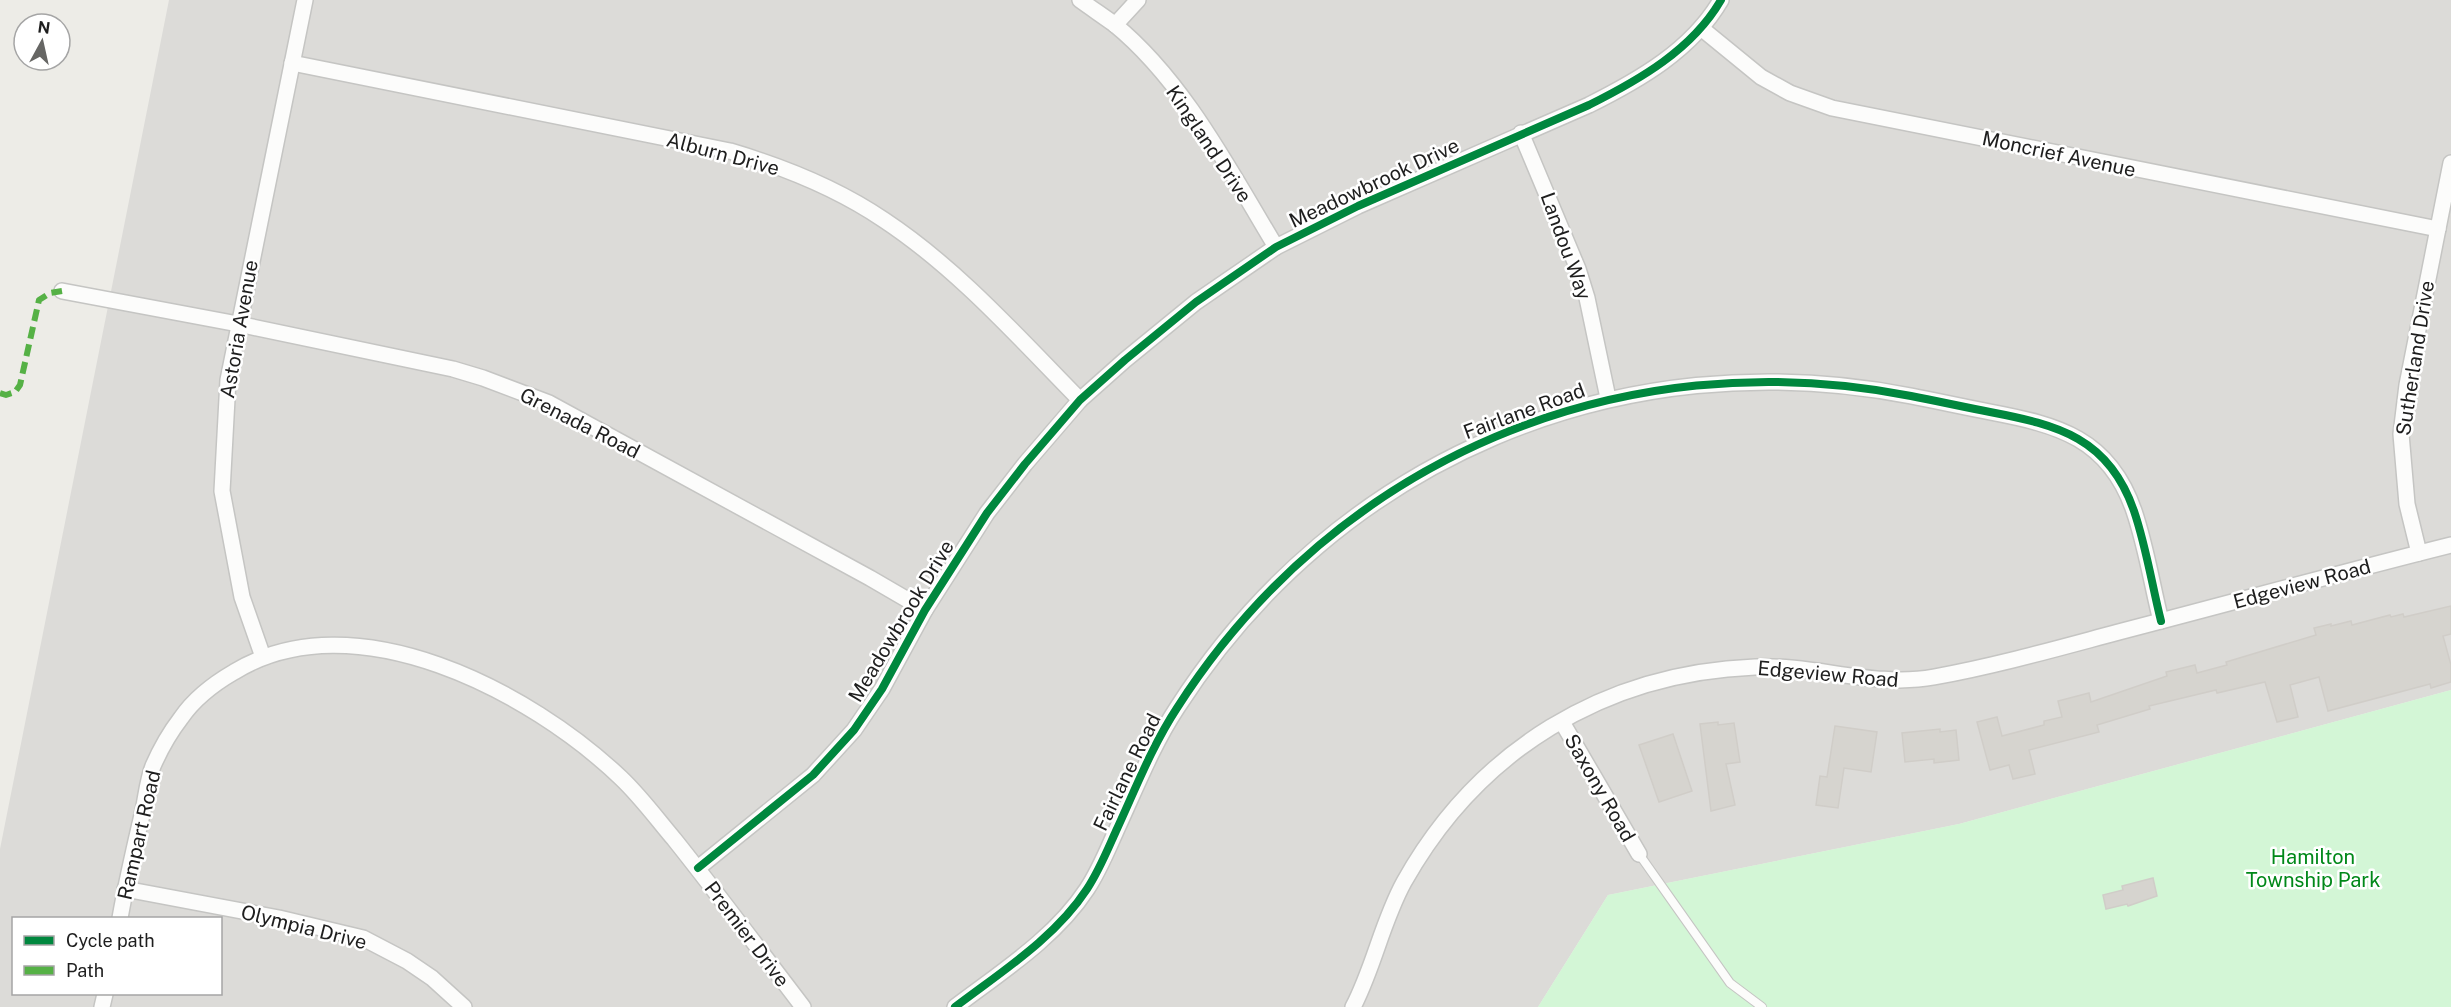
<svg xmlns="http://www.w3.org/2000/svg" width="2451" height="1007" font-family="'Public Sans',sans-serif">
<rect width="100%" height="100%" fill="#edece7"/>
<path fill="#dcdbd8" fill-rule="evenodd" d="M169 0H2451V690L1959 824 1608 895 1538 1007H0V849ZM14 918H220V994H14Z"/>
<path fill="#d3f6d6" d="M2451 690V1007H1538L1608 895 1959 824Z"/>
<g fill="#d6d4cf" stroke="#d0cdc8" stroke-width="1.5">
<path d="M2451 606V634L2443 636 2451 665V682L2431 688 2430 684 2328 711 2319 677 2290 685 2298 717 2277 722 2265 682 2217 693 2216 690 2149 706 2150 709 2097 725 2099 732 2029 750 2035 774 2013 779 2009 765 1990 770 1977 722 1997 717 2002 736 2044 725V721L2062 717 2058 701 2089 693 2091 702 2167 676 2166 672 2195 665 2197 673 2227 665 2226 662 2316 635 2314 628 2331 624V626L2351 621 2352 625 2390 615 2391 617 2403 614 2404 617Z"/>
<path d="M1718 722V725L1734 723 1740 762 1726 764 1735 805 1711 811 1700 724Z"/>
<path d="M1835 726 1877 732 1871 772 1844 768 1838 808 1816 805 1820 776 1827 777Z"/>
<path d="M1940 729V732L1956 730 1959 760 1934 763V759L1905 762 1902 733Z"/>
<path d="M1673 734 1692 791 1659 802 1639 745Z"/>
<path d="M2153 878 2157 896 2128 906 2127 904 2106 909 2103 895 2123 890 2122 886Z"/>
</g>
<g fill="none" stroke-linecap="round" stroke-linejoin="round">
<defs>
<path id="lane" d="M1639 854 1730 983 1762 1007"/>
<g id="street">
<path d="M1080 0C1091 8 1103 16 1114 24 1184 81 1230 171 1276 247"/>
<path d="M1115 25 1138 0"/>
<path d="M1701 28 1761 77 1790 93 1832 108 2438 229"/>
<path d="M292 63 730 151C784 167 837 188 884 220 958 269 1018 337 1080 400"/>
<path d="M1521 133 1578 269 1587 298 1608 398"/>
<path d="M62 291 238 324 453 369 483 378 549 403 870 578 925 610"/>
<path d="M2419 553 2407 504 2401 434 2407 385 2451 163"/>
<path d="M263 657 242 597 222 491 228 380 305 0"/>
<path d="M1562 722 1639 854"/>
<path d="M698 868 813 775 854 730 882 689 925 610 987 513 1025 464 1080 400 1125 360 1196 302 1276 247 1358 206 1589 105C1639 80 1692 50 1721 0"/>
<path d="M125 889 279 918 363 938 407 961 432 978 464 1007"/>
<path d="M120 918C126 884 134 849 142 815 146 799 147 781 153 766 160 750 171 731 181 718 194 699 215 683 234 672 354 598 531 692 621 778 641 797 657 819 674 839 718 894 760 951 803 1007"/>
<path d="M102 1007 105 994"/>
<path d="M955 1007C1001 972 1055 938 1087 889 1099 871 1107 851 1116 831 1135 790 1152 746 1177 708 1337 458 1621 339 1911 396 1937 401 1964 407 1990 412 2058 425 2109 438 2134 511 2146 546 2152 585 2161 621"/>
<path d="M1353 1007C1374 967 1382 922 1404 882 1478 750 1604 673 1755 667 1814 664 1875 688 1934 677 1995 666 2055 649 2115 633 2227 604 2339 573 2451 545"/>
</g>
</defs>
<use href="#lane" stroke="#c5c5c3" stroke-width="10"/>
<use href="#street" stroke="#c5c5c3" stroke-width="18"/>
<use href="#lane" stroke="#fcfcfb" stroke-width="8"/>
<use href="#street" stroke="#fcfcfb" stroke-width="15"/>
<path stroke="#55b145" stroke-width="6" stroke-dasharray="12 6" stroke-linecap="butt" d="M0 393 6 395 15 392 20 385 39 300 50 293 62 291"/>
<defs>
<g id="cycleway">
<path d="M698 868 813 775 854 730 882 689 925 610 987 513 1025 464 1080 400 1125 360 1196 302 1276 247 1358 206 1589 105C1639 80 1692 50 1721 0"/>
<path d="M955 1007C1001 972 1055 938 1087 889 1099 871 1107 851 1116 831 1135 790 1152 746 1177 708 1337 458 1621 339 1911 396 1937 401 1964 407 1990 412 2058 425 2109 438 2134 511 2146 546 2152 585 2161 621"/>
</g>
</defs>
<use href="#cycleway" stroke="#fff" stroke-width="11"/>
<use href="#cycleway" stroke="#00873e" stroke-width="8"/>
</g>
<g text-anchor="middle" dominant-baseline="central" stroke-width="5" stroke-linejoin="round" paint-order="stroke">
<g font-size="20" fill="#1e1e1e" stroke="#fff">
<text transform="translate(1209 144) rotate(56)">Kingland Drive</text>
<text transform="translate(723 154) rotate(15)">Alburn Drive</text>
<text transform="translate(2059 154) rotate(12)">Moncrief Avenue</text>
<text transform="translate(1374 183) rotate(-25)">Meadowbrook Drive</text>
<text transform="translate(1566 246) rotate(70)">Landou Way</text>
<text transform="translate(239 329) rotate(-80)">Astoria Avenue</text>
<text transform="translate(2415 358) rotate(-81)">Sutherland Drive</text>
<text transform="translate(1524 411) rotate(-20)">Fairlane Road</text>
<text transform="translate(580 423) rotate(27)">Grenada Road</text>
<text transform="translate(2302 584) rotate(-15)">Edgeview Road</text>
<text transform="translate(901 621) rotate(-59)">Meadowbrook Drive</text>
<text transform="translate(1828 674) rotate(5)">Edgeview Road</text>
<text transform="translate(1127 772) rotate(-64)">Fairlane Road</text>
<text transform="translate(1600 788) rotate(60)">Saxony Road</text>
<text transform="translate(139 835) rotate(-77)">Rampart Road</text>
<text transform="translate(304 927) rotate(14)">Olympia Drive</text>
<text transform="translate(747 934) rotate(53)">Premier Drive</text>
</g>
<g font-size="20" fill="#018819" stroke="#fff">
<text x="2313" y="857">Hamilton<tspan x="2313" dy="23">Township Park</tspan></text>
</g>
</g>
<rect x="12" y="917" width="210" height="78" fill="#ffffff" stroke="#a5a5a5" stroke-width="1.5"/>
<rect x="24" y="936" width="30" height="9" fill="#00873e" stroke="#a5a5a5" stroke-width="1.5"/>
<text x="66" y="947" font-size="18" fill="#1e1e1e">Cycle path</text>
<rect x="24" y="966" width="30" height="9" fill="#55b145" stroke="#a5a5a5" stroke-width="1.5"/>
<text x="66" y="977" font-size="18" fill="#1e1e1e">Path</text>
<g transform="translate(42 42) rotate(8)"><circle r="28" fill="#ffffff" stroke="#a5a5a5" stroke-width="1.5"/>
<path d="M0-4.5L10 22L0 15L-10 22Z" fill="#666664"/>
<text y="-9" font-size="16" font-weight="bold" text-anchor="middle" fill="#1e1e1e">N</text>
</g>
</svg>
